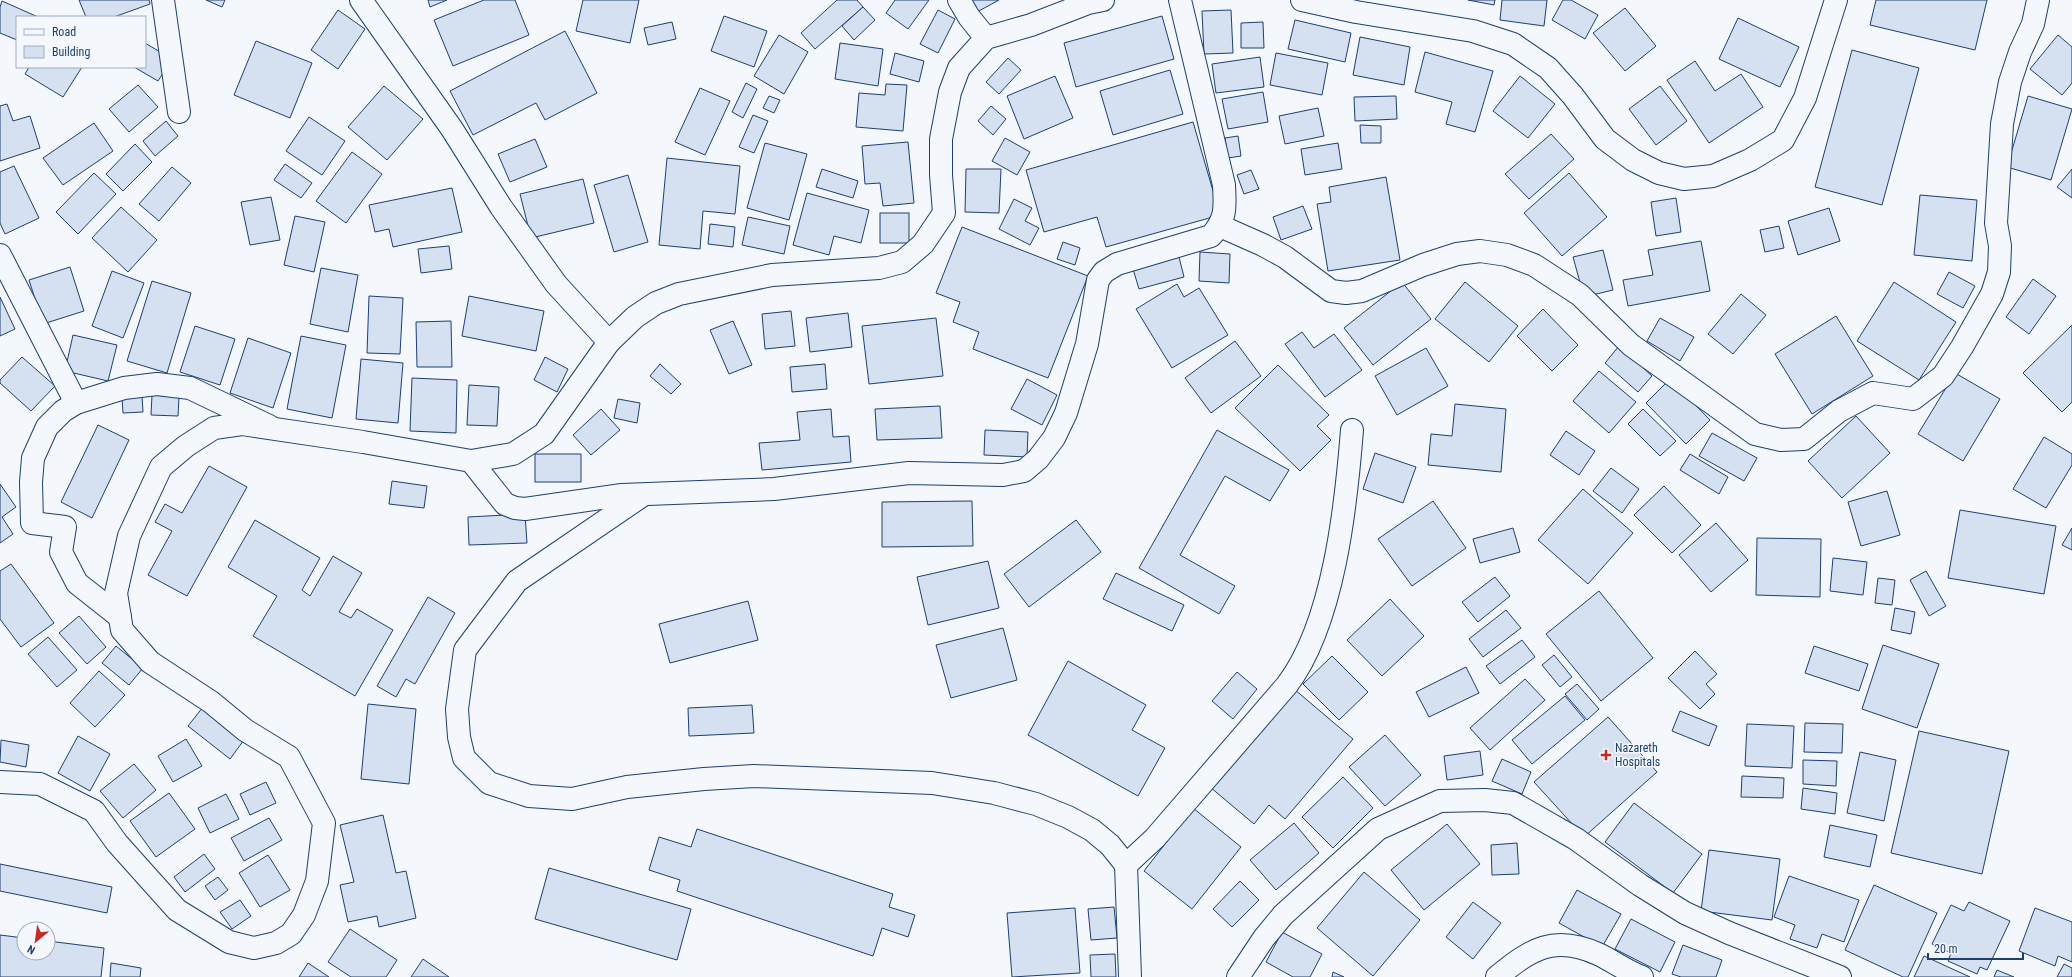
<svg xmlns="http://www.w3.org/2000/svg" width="2072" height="977" font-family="'Roboto Condensed',sans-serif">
<rect width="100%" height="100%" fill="#f4f7fb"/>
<g fill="#d5e0f0" stroke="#1d3f73">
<path d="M79 0H149L150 4 114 17H86Z"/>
<path d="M206 0H225L222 7Z"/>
<path d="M428 0H447L430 7Z"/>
<path d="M484 0H515L529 35 453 66 434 20Z"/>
<path d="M583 0H639L630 43 576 31Z"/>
<path d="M837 0H857L863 7 815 49 801 33Z"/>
<path d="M895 0H929L908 29 886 13Z"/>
<path d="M970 0H999L977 12Z"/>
<path d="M1468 0H1495L1494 5Z"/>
<path d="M1502 0H1547L1544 26 1500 20Z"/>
<path d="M1563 0H1571L1598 15 1585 39 1552 20Z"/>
<path d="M1876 0H1987L1975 50 1870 25Z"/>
<path d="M2 1 38 17H17V40L0 33V7Z"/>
<path d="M863 7 875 20 854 40 842 26Z"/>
<path d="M1625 8 1656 46 1625 71 1593 33Z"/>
<path d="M338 10 365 29 338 69 311 50Z"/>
<path d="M938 10 955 19 938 53 920 44Z"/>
<path d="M1231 10 1233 53 1204 54 1202 11Z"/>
<path d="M724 16 767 31 754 67 711 51Z"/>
<path d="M1162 16 1174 59 1076 87 1064 43Z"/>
<path d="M1738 18 1799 47 1780 87 1719 59Z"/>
<path d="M1295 20 1351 33 1345 62 1288 49Z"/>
<path d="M672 22 676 39 648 45 644 28Z"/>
<path d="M1263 22 1264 48H1241V23Z"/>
<path d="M565 31 597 93 545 120 536 103 473 135 450 91Z"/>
<path d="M779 35 808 52 784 94 754 76Z"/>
<path d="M2058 35 2072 47V83L2062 95 2030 69Z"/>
<path d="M1360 37 1410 47 1404 85 1353 75Z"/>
<path d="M256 41 312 63 290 118 234 95Z"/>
<path d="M145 43 172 59 158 81 134 67H145Z"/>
<path d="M840 43 883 49 878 86 835 79Z"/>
<path d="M1852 50 1919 68 1882 205 1815 187Z"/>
<path d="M1425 52 1493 71 1475 132 1446 124 1452 102 1415 92Z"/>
<path d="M895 53 924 61 919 82 890 74Z"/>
<path d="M1276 53 1328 63 1322 95 1270 85Z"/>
<path d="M1260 57 1264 87 1216 93 1212 64Z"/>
<path d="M1008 58 1021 70 999 94 986 82Z"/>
<path d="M1695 61 1715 91 1741 74 1763 107 1709 143 1667 80Z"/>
<path d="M29 67H82L63 97 25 74Z"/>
<path d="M1170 70 1183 114 1113 135 1100 91Z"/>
<path d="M1055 76 1073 118 1024 139 1007 96Z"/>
<path d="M1520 76 1555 104 1528 138 1493 111Z"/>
<path d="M746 83 757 89 743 118 732 112Z"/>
<path d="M886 84 907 85 903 131 856 127 859 93 885 95Z"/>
<path d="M138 85 158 107 129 132 109 109Z"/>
<path d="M384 86 423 119 387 160 348 127Z"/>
<path d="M1660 86 1687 121 1656 145 1629 109Z"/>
<path d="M700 88 730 101 705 155 675 142Z"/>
<path d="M1263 92 1268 122 1228 129 1222 99Z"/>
<path d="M769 96 780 100 774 113 763 108Z"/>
<path d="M1396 96 1397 119 1355 121 1354 97Z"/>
<path d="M2028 96 2072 109 2051 180 2007 167Z"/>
<path d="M7 104 13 121 30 116 40 148 0 161V106Z"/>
<path d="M991 106 1006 119 993 135 978 121Z"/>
<path d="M1318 108 1324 136 1285 144 1279 116Z"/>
<path d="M753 115 768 121 754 153 739 147Z"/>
<path d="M309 117 345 141 322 175 286 151Z"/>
<path d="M166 121 178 136 155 156 143 141Z"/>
<path d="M1193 122 1220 215 1106 247 1097 217 1044 232 1026 170Z"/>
<path d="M94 123 113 151 63 185 43 158Z"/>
<path d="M1360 125 1381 126V143H1361Z"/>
<path d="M1551 134 1574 159 1529 199 1505 174Z"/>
<path d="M1238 136 1241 156 1228 158 1225 138Z"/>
<path d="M1005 138 1030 152 1017 175 992 161Z"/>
<path d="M535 139 547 167 510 182 498 154Z"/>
<path d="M908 142 914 203 883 206 880 183 865 184 862 146Z"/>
<path d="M765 143 807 154 789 220 747 208Z"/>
<path d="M1338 143 1342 169 1305 175 1301 149Z"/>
<path d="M135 144 152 162 123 191 106 174Z"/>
<path d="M352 152 382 174 346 223 316 201Z"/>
<path d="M667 158 740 166 735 214 703 211 700 249 659 245Z"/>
<path d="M285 164 312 183 301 198 274 180Z"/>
<path d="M14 166 39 218 5 234 0 223V172Z"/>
<path d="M172 167 191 183 159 221 139 204Z"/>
<path d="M822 169 858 181 853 198 816 187Z"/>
<path d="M966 169H1001L999 213 965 212Z"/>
<path d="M2072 169V198L2057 187Z"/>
<path d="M1251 170 1259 189 1244 194 1237 175Z"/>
<path d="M94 173 116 194 78 234 56 212Z"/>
<path d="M1569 173 1607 217 1562 256 1524 213Z"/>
<path d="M628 175 648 242 614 252 594 185Z"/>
<path d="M1386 177 1400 260 1328 271 1317 204 1331 202 1329 187Z"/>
<path d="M583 179 594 223 531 238 520 194Z"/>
<path d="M452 188 462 232 393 247 389 229 375 232 369 205Z"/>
<path d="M807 193 869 210 861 243 834 236 829 255 793 245Z"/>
<path d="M1920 195 1977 200 1972 261 1914 255Z"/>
<path d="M271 197 280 240 250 245 241 202Z"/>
<path d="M1676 198 1681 232 1656 236 1651 202Z"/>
<path d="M1014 199 1032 208 1025 221 1039 228 1030 245 999 229Z"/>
<path d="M1303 206 1312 229 1281 240 1273 217Z"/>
<path d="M121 207 157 240 128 272 92 238Z"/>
<path d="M1829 208 1840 241 1798 255 1788 221Z"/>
<rect x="880" y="213" width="29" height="30"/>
<path d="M295 216 325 222 314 272 284 265Z"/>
<path d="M748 217 790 226 784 254 742 245Z"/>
<path d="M710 224 735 227 733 247 708 244Z"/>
<path d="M1779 226 1784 248 1765 252 1760 230Z"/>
<path d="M962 227 1088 276 1048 378 973 349 979 332 953 322 960 302 936 293Z"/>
<path d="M1701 241 1710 291 1628 306 1623 280 1653 275 1648 250Z"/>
<path d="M1063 242 1080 248 1075 265 1057 259Z"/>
<path d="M449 246 452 269 421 273 418 249Z"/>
<path d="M1603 250 1613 290 1584 297 1573 257Z"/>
<path d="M1200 252 1230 254 1229 283 1199 281Z"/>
<path d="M1179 257 1184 277 1139 289 1133 269Z"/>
<path d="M70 267 84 311 43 324 29 280Z"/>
<path d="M321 268 358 275 348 332 310 324Z"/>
<path d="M112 271 144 283 123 338 92 326Z"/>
<path d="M1949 272 1975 286 1963 308 1937 294Z"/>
<path d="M2033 279 2056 296 2029 334 2006 317Z"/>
<path d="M152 281 191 293 167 373 127 361Z"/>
<path d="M1402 282 1431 319 1373 365 1344 328Z"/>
<path d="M1465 282 1518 326 1489 362 1435 319Z"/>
<path d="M1894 282 1956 322 1919 380 1857 341Z"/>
<path d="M1177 284 1184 297 1199 288 1228 335 1172 368 1136 309Z"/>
<path d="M1741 294 1766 315 1733 354 1708 334Z"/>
<path d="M369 296 403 298 400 354 367 353Z"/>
<path d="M469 296 544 311 536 351 462 336Z"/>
<path d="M0 297 15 329 0 336Z"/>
<path d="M1543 309 1578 345 1552 371 1517 336Z"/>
<path d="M791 311 795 346 765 349 762 314Z"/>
<path d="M848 313 852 347 810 352 806 318Z"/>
<path d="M1836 316 1873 376 1812 414 1775 354Z"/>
<path d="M936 318 943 376 869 384 862 326Z"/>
<path d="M1660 318 1694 337 1680 361 1647 341Z"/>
<path d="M451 321 452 367H417L416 322Z"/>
<path d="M733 321 752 365 729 374 710 330Z"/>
<path d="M2072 325V402L2062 412 2023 373Z"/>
<path d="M195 326 235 339 220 385 180 372Z"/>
<path d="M1302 332 1314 348 1334 334 1362 370 1325 397 1285 344Z"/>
<path d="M73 335 117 345 108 381 65 371Z"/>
<path d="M301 336 346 345 332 418 287 409Z"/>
<path d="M248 338 291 353 273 408 230 393Z"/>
<path d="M1235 341 1261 376 1211 413 1185 378Z"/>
<path d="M1619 346 1652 376 1638 392 1605 363Z"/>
<path d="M1426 348 1448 386 1397 415 1375 376Z"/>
<path d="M22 357 55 386 31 411 0 383V380Z"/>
<path d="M545 357 568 369 557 392 534 380Z"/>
<path d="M361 359 403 363 398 423 356 419Z"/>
<path d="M660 364 681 384 671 394 650 376Z"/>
<path d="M825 364 827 389 792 392 790 367Z"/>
<path d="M1278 365 1329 415 1317 426 1331 440 1300 471 1235 408Z"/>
<path d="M1599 371 1636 402 1609 433 1573 401Z"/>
<path d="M1955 373 2000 399 1963 461 1918 434Z"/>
<path d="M412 378 457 380 456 433 410 431Z"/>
<path d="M1027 379 1057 395 1042 425 1011 409Z"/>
<path d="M1670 379 1710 420 1686 444 1646 403Z"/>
<path d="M469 385 499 387 497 426 467 425Z"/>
<path d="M152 395 179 397 178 416 151 415Z"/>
<path d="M142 396 143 412 123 413 122 398Z"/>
<path d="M618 399 640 403 637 423 614 418Z"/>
<path d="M1455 404 1506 409 1501 472 1428 465 1431 434 1452 436Z"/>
<path d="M940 406 942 438 877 440 875 409Z"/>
<path d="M601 409 620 430 591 455 573 435Z"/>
<path d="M831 409 833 437 849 436 851 462 762 470 759 443 800 440 797 412Z"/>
<path d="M1643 409 1676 441 1660 456 1628 424Z"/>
<path d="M1856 416 1890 453 1842 498 1808 461Z"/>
<path d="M98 425 129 440 92 518 61 502Z"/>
<path d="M985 430 1028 432 1027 457 984 455Z"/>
<path d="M1217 430 1289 470 1270 501 1225 476 1180 555 1235 586 1219 614 1139 568Z"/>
<path d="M1566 431 1595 451 1579 475 1550 455Z"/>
<path d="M1712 433 1757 458 1744 481 1699 456Z"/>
<path d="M2044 437 2072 454V465L2046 508 2013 489Z"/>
<path d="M1375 453 1416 467 1403 503 1363 489Z"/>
<rect x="535" y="454" width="46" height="28"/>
<path d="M1690 454 1728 477 1719 494 1680 470Z"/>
<path d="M209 466 247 487 187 596 148 575 172 531 155 522 165 504 182 513Z"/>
<path d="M1611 468 1639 489 1622 513 1593 491Z"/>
<path d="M392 481 427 486 424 508 389 504Z"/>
<path d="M0 484 16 507 2 517 13 534 0 543Z"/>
<path d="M1664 486 1701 525 1672 553 1634 515Z"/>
<path d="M1583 489 1633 533 1588 584 1538 540Z"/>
<path d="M1887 491 1900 535 1861 546 1848 502Z"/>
<path d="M972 501 973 546 882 547V502Z"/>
<path d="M1433 501 1466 548 1412 586 1378 539Z"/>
<path d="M1960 510 2056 526 2044 594 1948 578Z"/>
<path d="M525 514 527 543 469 545 468 517Z"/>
<path d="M255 520 320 558 302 590 310 596 333 556 362 573 339 612 351 618 357 609 393 630 355 696 253 636 277 596 228 567Z"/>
<path d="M1076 520 1101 552 1029 607 1004 574Z"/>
<path d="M1716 523 1748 560 1711 592 1679 555Z"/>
<path d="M1513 528 1520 552 1480 563 1473 539Z"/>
<path d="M2072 528V550L2062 545Z"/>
<path d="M1757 538 1821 539 1820 597 1756 595Z"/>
<path d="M1833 558 1867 562 1863 595 1830 591Z"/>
<path d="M988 561 999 608 928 625 917 577Z"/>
<path d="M11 564 54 623 21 647 0 619V571Z"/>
<path d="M1926 571 1946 606 1929 616 1910 580Z"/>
<path d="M1116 573 1184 605 1172 631 1103 599Z"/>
<path d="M1495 577 1510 596 1478 622 1462 602Z"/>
<path d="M1878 578 1895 580 1892 605 1875 603Z"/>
<path d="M1599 591 1653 658 1601 701 1546 634Z"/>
<path d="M428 597 455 613 415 684 406 679 396 697 377 686Z"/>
<path d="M1390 599 1424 636 1382 676 1347 640Z"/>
<path d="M748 601 758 640 670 663 659 624Z"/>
<path d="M1895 608 1915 612 1911 634 1891 630Z"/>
<path d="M1506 610 1521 628 1483 657 1469 639Z"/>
<path d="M79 616 106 647 87 664 59 633Z"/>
<path d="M1003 628 1017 680 951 698 936 645Z"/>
<path d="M48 637 77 670 57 687 28 654Z"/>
<path d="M1522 640 1535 657 1500 684 1486 666Z"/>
<path d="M1883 645 1939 664 1917 728 1862 709Z"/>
<path d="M116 646 143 668 129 685 102 663Z"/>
<path d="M1814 646 1868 664 1859 691 1805 673Z"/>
<path d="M1695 651 1717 674 1706 684 1715 694 1700 709 1668 678Z"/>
<path d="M1554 655 1572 677 1560 687 1542 665Z"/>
<path d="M1332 656 1368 692 1339 720 1303 684Z"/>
<path d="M1068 661 1146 705 1132 730 1165 748 1138 796 1028 735Z"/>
<path d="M1466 667 1479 693 1429 717 1416 692Z"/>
<path d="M99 671 125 695 95 727 70 703Z"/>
<path d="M1237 672 1257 689 1233 719 1212 701Z"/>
<path d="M1525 679 1545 700 1490 750 1470 728Z"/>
<path d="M1577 684 1599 709 1587 720 1565 694Z"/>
<path d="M1294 689 1353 739 1285 819 1269 805 1254 824 1210 787Z"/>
<path d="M1565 696 1585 720 1532 764 1512 740Z"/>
<path d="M368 704 416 709 409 784 361 779Z"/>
<path d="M752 705 754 733 689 736 688 708Z"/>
<path d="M203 707 244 740 230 759 188 726Z"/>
<path d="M1680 711 1717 726 1709 746 1672 731Z"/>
<path d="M1608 717 1657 772 1584 837 1534 782Z"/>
<path d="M1805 723 1843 724 1842 753 1804 752Z"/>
<path d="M1747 724 1794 726 1792 768 1745 766Z"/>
<path d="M1919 731 2009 751 1982 874 1891 853Z"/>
<path d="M1385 735 1421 775 1385 806 1349 767Z"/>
<path d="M78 736 110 754 90 791 58 773Z"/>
<path d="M186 739 202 766 173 782 158 756Z"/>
<path d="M1 740 29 745 26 767 0 762Z"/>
<path d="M1480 751 1483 775 1447 780 1444 756Z"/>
<path d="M1860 752 1896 760 1884 821 1847 813Z"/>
<path d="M1502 759 1531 772 1522 794 1492 781Z"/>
<path d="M1803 760 1837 761 1836 786 1803 784Z"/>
<path d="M134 764 156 790 123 818 100 791Z"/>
<path d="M1742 776 1784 778 1783 798 1741 797Z"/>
<path d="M1343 777 1373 808 1333 848 1302 817Z"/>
<path d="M266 782 276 803 250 815 240 794Z"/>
<path d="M1803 788 1837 793 1835 814 1801 809Z"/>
<path d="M169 793 195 829 156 857 130 821Z"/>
<path d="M226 794 239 819 210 833 198 808Z"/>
<path d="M1634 803 1702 854 1673 893 1605 842Z"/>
<path d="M1193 808 1241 847 1192 909 1144 871Z"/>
<path d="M383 815 396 873 406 871 416 918 379 927 377 916 348 922 340 885 354 882 340 825Z"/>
<path d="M269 818 282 840 244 861 231 838Z"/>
<path d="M1294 823 1319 853 1276 890 1250 860Z"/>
<path d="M1447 824 1480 864 1424 910 1391 870Z"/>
<path d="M1830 825 1877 835 1870 867 1824 857Z"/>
<path d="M697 829 893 894 889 907 915 915 908 937 882 928 873 956 677 891 680 880 649 870 659 837 691 847Z"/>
<path d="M1517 843 1519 874 1492 875 1491 845Z"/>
<path d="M1709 850 1780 859 1772 920 1701 911Z"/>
<path d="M204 854 215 869 185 892 174 877Z"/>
<path d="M268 855 290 890 260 907 239 873Z"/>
<path d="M0 864 112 887 107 913 0 891Z"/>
<path d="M549 868 691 909 677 960 535 919Z"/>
<path d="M1364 872 1420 920 1373 976 1317 928Z"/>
<path d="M1789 876 1859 900 1844 942 1822 934 1817 948 1790 939 1795 925 1774 917Z"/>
<path d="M218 877 228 890 215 900 205 886Z"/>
<path d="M1240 881 1259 900 1232 927 1213 909Z"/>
<path d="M1874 885 1937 913 1908 977H1903L1845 950Z"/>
<path d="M1577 890 1621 914 1602 947 1559 923Z"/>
<path d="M240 900 251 916 232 929 220 912Z"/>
<path d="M1473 902 1501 923 1473 959 1446 937Z"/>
<path d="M1969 902 2010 921 1987 970 1980 967 1977 974 1948 961 1951 953 1932 944 1951 905 1964 911Z"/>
<path d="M1114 907 1117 938 1091 940 1088 909Z"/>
<path d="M1075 908 1080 973 1012 977 1007 913Z"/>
<path d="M2035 908 2072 922V962L2058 956 2055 966 2019 951Z"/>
<path d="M1631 919 1675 942 1660 972 1615 949Z"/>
<path d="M350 929 397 960 386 977H351L328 962Z"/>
<path d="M1282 932 1322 954 1310 977H1293L1266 962Z"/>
<path d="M0 935 24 938V953H48V941L104 948 101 977H0Z"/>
<path d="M1683 945 1722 960 1716 977H1681L1672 974Z"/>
<path d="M1115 954 1116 977H1091L1090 955Z"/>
<path d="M1924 956 1970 977H1914Z"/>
<path d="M423 959 449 977H411Z"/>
<path d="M111 963 141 968 140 977H110Z"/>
<path d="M308 963 329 977H299Z"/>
<path d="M2064 964 2072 968V977H2057Z"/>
<path d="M1997 970 2014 977H1994Z"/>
<path d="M1333 972 1344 977H1332Z"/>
</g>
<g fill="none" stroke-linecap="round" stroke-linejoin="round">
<defs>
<g id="minor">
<path d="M163 0 179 112"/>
<path d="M361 0 452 129 501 207 556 284 609 342"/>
<path d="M959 0 969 17 986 38"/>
<path d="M1220 226 1263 245 1285 257 1331 291 1346 293 1362 291 1423 265 1457 254 1480 251 1507 255 1534 265 1580 295 1631 345 1755 434 1781 440 1804 439 1839 411 1873 393 1913 399 1943 376 1962 347 1992 294 1999 272 2000 246 1996 223 2002 124 2010 82 2020 52 2033 24 2038 0"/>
<path d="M0 255 76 403"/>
<path d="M471 461 505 504 515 508 525 509 622 495 774 489 909 473 1003 475 1024 471 1038 459 1054 438 1066 413 1087 344 1098 280 1104 272 1117 264 1211 236C1227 218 1225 207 1224 185L1180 0"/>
<path d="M643 495 517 581 465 650 457 709 459 737 464 758 489 783 529 796 572 799 627 787 704 779 754 776 932 783 994 793 1036 804 1068 817 1092 830 1110 845 1126 865 1130 977"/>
<path d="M120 617 77 583 61 552 65 527 32 523 31 482 33 458 47 427 63 411 76 403 124 388 157 384 190 388 269 426"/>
<path d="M1126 865 1155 838 1287 685C1334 623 1346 506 1352 430"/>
<path d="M1497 977C1531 949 1554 934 1598 954 1613 961 1626 971 1642 977"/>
</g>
<g id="major">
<path d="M1302 0 1356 12 1473 31 1513 44 1548 68 1573 96 1605 139 1633 160 1659 173 1684 179 1713 176 1750 160 1783 140 1805 98 1836 0"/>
<path d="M0 782 40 784 94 811 117 843 177 910 229 942 254 948 276 943 291 934 304 915 317 881 324 823 289 757 245 730 211 702 150 662 122 630 116 593 129 536 161 467 186 446 214 428 242 424 363 442 471 461 513 454 544 434 609 342 635 317 656 303 679 294 772 275 879 268 902 262 923 244 944 213 941 175V139L950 92 959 68 986 38 1031 25 1088 3 1103 0"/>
<path d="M1238 977 1264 938 1283 915 1378 829 1440 801 1485 800 1513 803 1576 839 1640 885 1685 913 1729 933 1840 977"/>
</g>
</defs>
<use href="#minor" stroke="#1d3f73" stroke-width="24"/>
<use href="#major" stroke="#1d3f73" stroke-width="24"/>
<use href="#minor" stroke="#f4f7fb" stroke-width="22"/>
<use href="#major" stroke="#f4f7fb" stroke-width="22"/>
</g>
<path fill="#c62828" stroke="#f4f7fb" stroke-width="1.5" d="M1604 749h4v4h4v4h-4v4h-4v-4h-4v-4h4z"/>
<g text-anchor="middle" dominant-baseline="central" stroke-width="3" stroke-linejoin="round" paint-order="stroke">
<g font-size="12" fill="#1d3f73" stroke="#f4f7fb" text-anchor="start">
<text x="1615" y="748">Nazareth<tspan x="1615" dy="14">Hospitals</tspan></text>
</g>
</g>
<rect x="16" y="16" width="130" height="52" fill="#f4f7fb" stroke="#9eadc5"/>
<rect x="24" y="29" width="20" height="6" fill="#f4f7fb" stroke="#9eadc5"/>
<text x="52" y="36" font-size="12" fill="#1d3f73">Road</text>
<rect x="24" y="46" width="20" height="12" fill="#d5e0f0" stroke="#9eadc5"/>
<text x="52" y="56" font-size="12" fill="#1d3f73">Building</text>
<g transform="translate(36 941) rotate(209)"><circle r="19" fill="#f4f7fb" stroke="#9eadc5"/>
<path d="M0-3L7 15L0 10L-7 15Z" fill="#c62828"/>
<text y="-6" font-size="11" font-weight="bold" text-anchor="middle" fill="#1d3f73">N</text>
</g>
<path d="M1928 953v6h95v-6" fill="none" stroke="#1d3f73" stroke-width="2"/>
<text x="1934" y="953" font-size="12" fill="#1d3f73" stroke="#f4f7fb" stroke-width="3" paint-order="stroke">20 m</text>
</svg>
